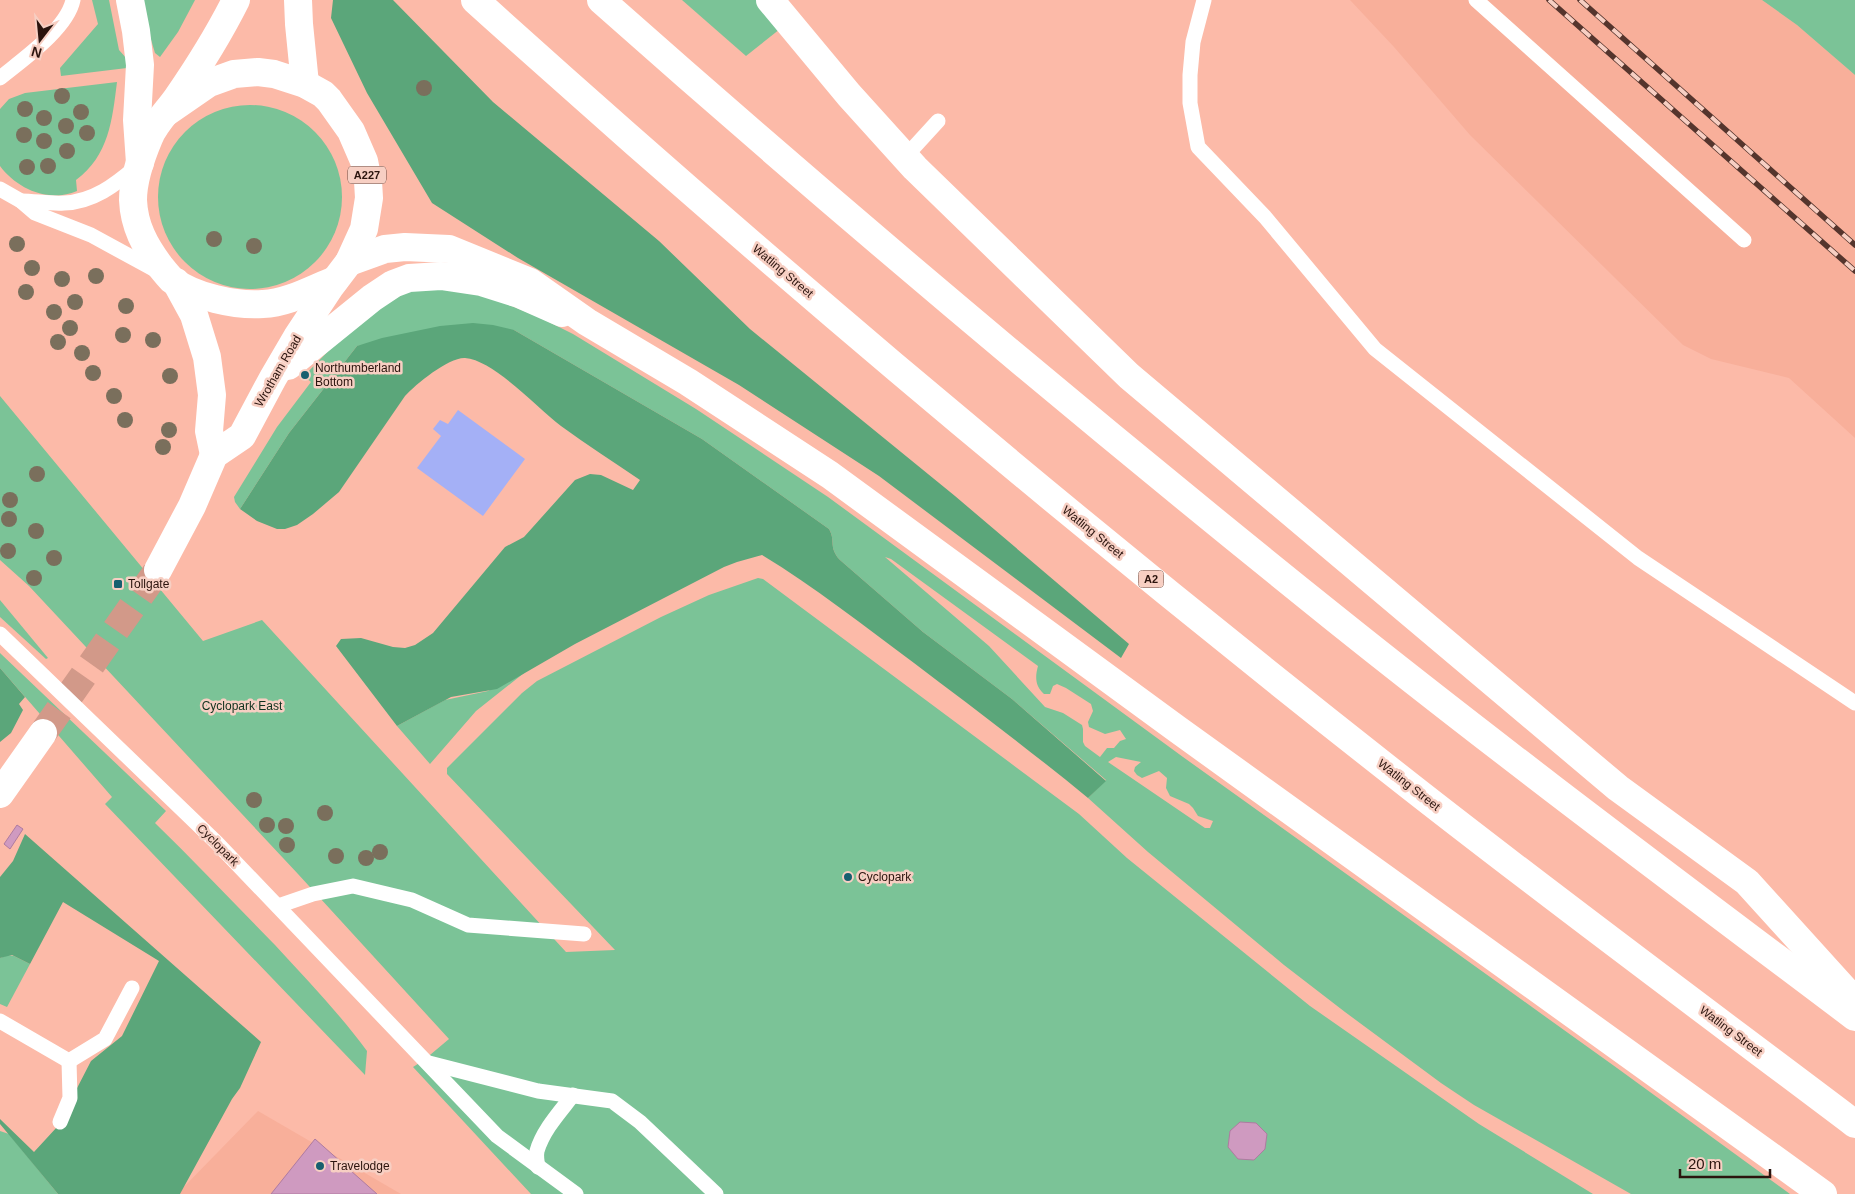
<svg xmlns="http://www.w3.org/2000/svg" width="1855" height="1194" font-family="Helvetica,sans-serif">
<rect width="100%" height="100%" fill="#fcbaa8"/>
<g fill="#f8af9a">
<path d="M1350 0H1762L1797 25 1855 75V438L1789 378 1711 359 1683 345 1470 135 1394 47Z"/>
<path d="M258 1111 401 1194H177Z"/>
</g>
<g fill="#7bc397" fill-rule="evenodd">
<path d="M92 0H109L119 50 127 59V68L61 76 60 68 98 24Z"/>
<path d="M139 0H195L178 32 160 57 155 53Z"/>
<path d="M682 0H757L780 29 746 56Z"/>
<path d="M1762 0H1855V75L1797 25Z"/>
<path d="M117 82C112 121 109 155 76 180L77 191C49 203 17 189 0 166V109L9 99 25 93Z"/>
<circle cx="250" cy="197" r="92"/>
<path d="M425 287 475 291 541 318 573 334 696 409 828 497 1183 757 1617 1068 1790 1194H1631L1474 1105 1441 1083 1345 1012 1284 965 1148 852 1088 798 1106 780 1012 699 923 632 840 560C828 547 836 541 829 529L702 439 514 330 357 346 289 433 240 509 235 502 234 497 277 427 311 382 304 376 339 340 368 316 406 292ZM885 557 891 559 1038 666C1035 677 1035 686 1044 694H1050L1053 686 1057 684 1066 688 1091 704 1093 711 1088 722 1089 727 1105 734 1120 730 1126 739 1120 741 1114 748H1107L1100 757 1085 746 1083 742V729L1082 725 1063 713 1045 707 989 646ZM1116 757 1141 762 1135 767 1134 771 1137 775 1142 778 1159 771 1167 778 1166 788 1170 796 1189 804 1193 808 1198 816 1213 821 1210 828H1205L1108 762Z"/>
<path d="M0 396 203 641 262 620 566 952 615 950 447 774V768L522 693 537 681 661 617 709 595 758 578 763 579 1079 814 1127 858 1310 1006 1479 1124 1593 1194H531L413 1067 424 1060 449 1039 298 874 29 586 0 560Z"/>
<path d="M0 600 48 658 46 659 0 617Z"/>
<path d="M0 653 166 811 155 823C196 863 235 904 275 945 307 980 339 1013 367 1051L365 1075 105 804 112 797 0 668Z"/>
<path d="M529 669 476 711 430 764 397 726 445 700 488 691Z"/>
<path d="M8 955 14 956 30 964 7 1007 0 1004V958Z"/>
<path d="M0 1131 9 1134 58 1194H0Z"/>
</g>
<g fill="#5ba67a">
<path d="M333 0H393L493 102 659 241 750 329 955 496 1129 644 1121 658 879 476 739 385 518 258 432 203 367 93 331 18Z"/>
<path d="M473 323 493 325 514 330 702 439 829 529C836 541 828 547 840 560L923 632 1012 699 1106 781 1088 798C1031 751 972 707 914 663 864 626 815 587 762 555L737 562 724 567 575 644 497 689 451 697 397 726 336 646 341 639 361 638 393 647 405 648 415 645 433 633 505 547 524 537 575 480 590 474 601 475 633 490 640 480C614 462 587 445 561 426 537 408 494 360 465 358 449 357 416 384 405 396L339 492 313 514 297 525 285 529H277L257 521 240 509 289 433 357 346 382 338 440 326Z"/>
<path d="M0 668 25 697 19 704 23 710 11 733 0 742Z"/>
<path d="M25 834 261 1042 240 1088 232 1099 180 1194H58L0 1124V1119L34 1152 57 1127 91 1061 122 1036 159 961 63 902 30 964 12 955 0 958V877L13 861Z"/>
</g>
<path fill="#a4b0f6" d="M458 410 525 459 483 516 417 468 441 436 433 429 440 420 448 424Z"/>
<g fill="#cf9ac0" stroke="#ae7ba0">
<path d="M17 825 23 829 10 849 4 844Z"/>
<path d="M1240 1122 1256 1123 1267 1134 1265 1149 1254 1160 1238 1159 1228 1147 1230 1131Z"/>
<path d="M315 1139 377 1194H271Z"/>
</g>
<g fill="none" stroke-linecap="round" stroke-linejoin="round">
<path stroke="#d29989" stroke-width="28" stroke-dasharray="28 14" stroke-linecap="butt" d="M43 733 158 570"/>
<g stroke="#fff" stroke-width="15">
<path d="M1204 0 1193 42 1190 75V103L1198 147 1265 217 1375 349 1638 558 1855 703"/>
<path d="M1476 0 1744 240"/>
<path d="M0 78C22 60 67 29 73 0"/>
<path d="M906 156 938 121"/>
<path d="M0 189 21 201 35 213 91 235 157 271"/>
<path d="M21 201C35 201 50 204 64 203 93 202 115 185 136 167"/>
<path d="M0 634 217 843 497 1136 576 1194"/>
<path d="M278 906 313 894 353 886 412 900 468 925 584 934"/>
<path d="M0 1021 69 1061 105 1039 132 988"/>
<path d="M429 1063 538 1091 612 1101 640 1122 716 1194"/>
<path d="M60 1122 70 1098 69 1061"/>
<path d="M538 1167C537 1162 536 1156 537 1151 543 1130 560 1112 573 1095"/>
</g>
<g stroke="#fff" stroke-width="28">
<path d="M236 0C219 34 199 66 177 98 168 111 155 123 149 138 141 157 133 179 133 200 134 226 145 246 160 266 164 271 168 276 172 280 194 297 236 306 263 304 288 303 312 289 335 280"/>
<path d="M298 0 299 24 305 84"/>
<path d="M176 282 194 315 207 357 212 395 209 431 214 455"/>
<path d="M288 366 372 298 393 284 409 278 441 276 481 282 519 294 562 313"/>
<path d="M158 570 192 506 214 455 242 436 273 378 297 337 330 287 349 262 364 229 369 198 368 181 364 161 351 131 329 100 323 94 305 84 274 74 258 72 234 74 209 83 167 112"/>
<path d="M0 794 43 733"/>
</g>
<g stroke="#fff" stroke-width="28">
<path d="M130 0 136 31 140 65 137 120 140 163"/>
<path d="M475 0C772 268 1078 525 1392 772 1544 892 1700 1007 1855 1124"/>
<path d="M601 0C840 212 1084 417 1333 617 1504 754 1680 885 1855 1017"/>
<path d="M770 0 849 95 915 168 1129 376 1618 788 1747 882 1855 1001"/>
<path d="M349 262 385 249 405 247 449 249 530 282 587 322 688 382 830 475 1177 729 1823 1194"/>
</g>
<defs>
<g id="rail">
<path d="M1549 0 1855 271"/>
<path d="M1580 0 1855 245"/>
</g>
</defs>
<use href="#rail" stroke="#55352d" stroke-width="5.5"/>
<use href="#rail" stroke="#f7cfc3" stroke-width="4" stroke-dasharray="11" stroke-linecap="butt"/>
</g>
<g fill="#7a6f5c">
<circle cx="424" cy="88" r="8"/>
<circle cx="62" cy="96" r="8"/>
<circle cx="25" cy="109" r="8"/>
<circle cx="81" cy="112" r="8"/>
<circle cx="44" cy="118" r="8"/>
<circle cx="66" cy="126" r="8"/>
<circle cx="87" cy="133" r="8"/>
<circle cx="24" cy="135" r="8"/>
<circle cx="44" cy="141" r="8"/>
<circle cx="67" cy="151" r="8"/>
<circle cx="48" cy="166" r="8"/>
<circle cx="27" cy="167" r="8"/>
<circle cx="214" cy="239" r="8"/>
<circle cx="17" cy="244" r="8"/>
<circle cx="254" cy="246" r="8"/>
<circle cx="32" cy="268" r="8"/>
<circle cx="96" cy="276" r="8"/>
<circle cx="62" cy="279" r="8"/>
<circle cx="26" cy="292" r="8"/>
<circle cx="75" cy="302" r="8"/>
<circle cx="126" cy="306" r="8"/>
<circle cx="54" cy="312" r="8"/>
<circle cx="70" cy="328" r="8"/>
<circle cx="123" cy="335" r="8"/>
<circle cx="153" cy="340" r="8"/>
<circle cx="58" cy="342" r="8"/>
<circle cx="82" cy="353" r="8"/>
<circle cx="93" cy="373" r="8"/>
<circle cx="170" cy="376" r="8"/>
<circle cx="114" cy="396" r="8"/>
<circle cx="125" cy="420" r="8"/>
<circle cx="169" cy="430" r="8"/>
<circle cx="163" cy="447" r="8"/>
<circle cx="37" cy="474" r="8"/>
<circle cx="10" cy="500" r="8"/>
<circle cx="9" cy="519" r="8"/>
<circle cx="36" cy="531" r="8"/>
<circle cx="8" cy="551" r="8"/>
<circle cx="54" cy="558" r="8"/>
<circle cx="34" cy="578" r="8"/>
<circle cx="254" cy="800" r="8"/>
<circle cx="325" cy="813" r="8"/>
<circle cx="267" cy="825" r="8"/>
<circle cx="286" cy="826" r="8"/>
<circle cx="287" cy="845" r="8"/>
<circle cx="380" cy="852" r="8"/>
<circle cx="336" cy="856" r="8"/>
<circle cx="366" cy="858" r="8"/>
</g>
<g fill="#175f6f" stroke="#f7cfc3" stroke-width="2">
<circle cx="305" cy="375" r="5"/>
<rect x="113" y="579" width="10" height="10" rx="2.5"/>
<circle cx="848" cy="877" r="5"/>
<circle cx="320" cy="1166" r="5"/>
</g>
<g text-anchor="middle" dominant-baseline="central" stroke-width="5" stroke-linejoin="round" paint-order="stroke">
<g fill="#f7cfc3" stroke="#684c44" stroke-width="1">
<rect x="348" y="166.5" width="38" height="17" rx="4"/>
<rect x="1138.5" y="570.5" width="25" height="17" rx="4"/>
</g>
<g font-size="11" font-weight="bold" fill="#2b140e">
<text x="367" y="175">A227</text>
<text x="1151" y="579">A2</text>
</g>
<g font-size="12" fill="#2b140e" stroke="#f7cfc3">
<text transform="translate(783 271) rotate(40)">Watling Street</text>
<text transform="translate(278 371) rotate(-60)">Wrotham Road</text>
<text transform="translate(1093 532) rotate(39)">Watling Street</text>
<text transform="translate(1409 785) rotate(38)">Watling Street</text>
<text transform="translate(218 845) rotate(45)">Cyclopark</text>
<text transform="translate(1731 1031) rotate(37)">Watling Street</text>
</g>
<g font-size="12" fill="#2b140e" stroke="#f7cfc3" text-anchor="start">
<text x="315" y="368">Northumberland<tspan x="315" dy="14">Bottom</tspan></text>
<text x="128" y="584">Tollgate</text>
<text x="858" y="877">Cyclopark</text>
<text x="330" y="1166">Travelodge</text>
</g>
<g font-size="12" fill="#0f311e" stroke="#f7cfc3">
<text x="242" y="706">Cyclopark East</text>
</g>
</g>
<g transform="translate(40 40) rotate(196)" stroke="#f7cfc3" stroke-width="4" paint-order="stroke">
<path d="M0-4L9 19L0 12L-9 19Z" fill="#2b140e"/>
<text y="-8" font-size="14" font-weight="bold" text-anchor="middle" fill="#2b140e">N</text>
</g>
<path d="M1680 1169v8h90v-8" fill="none" stroke="#2b140e" stroke-width="2.5"/>
<text x="1688" y="1169" font-size="15" fill="#2b140e" stroke="#f7cfc3" stroke-width="4" paint-order="stroke">20 m</text>
</svg>
